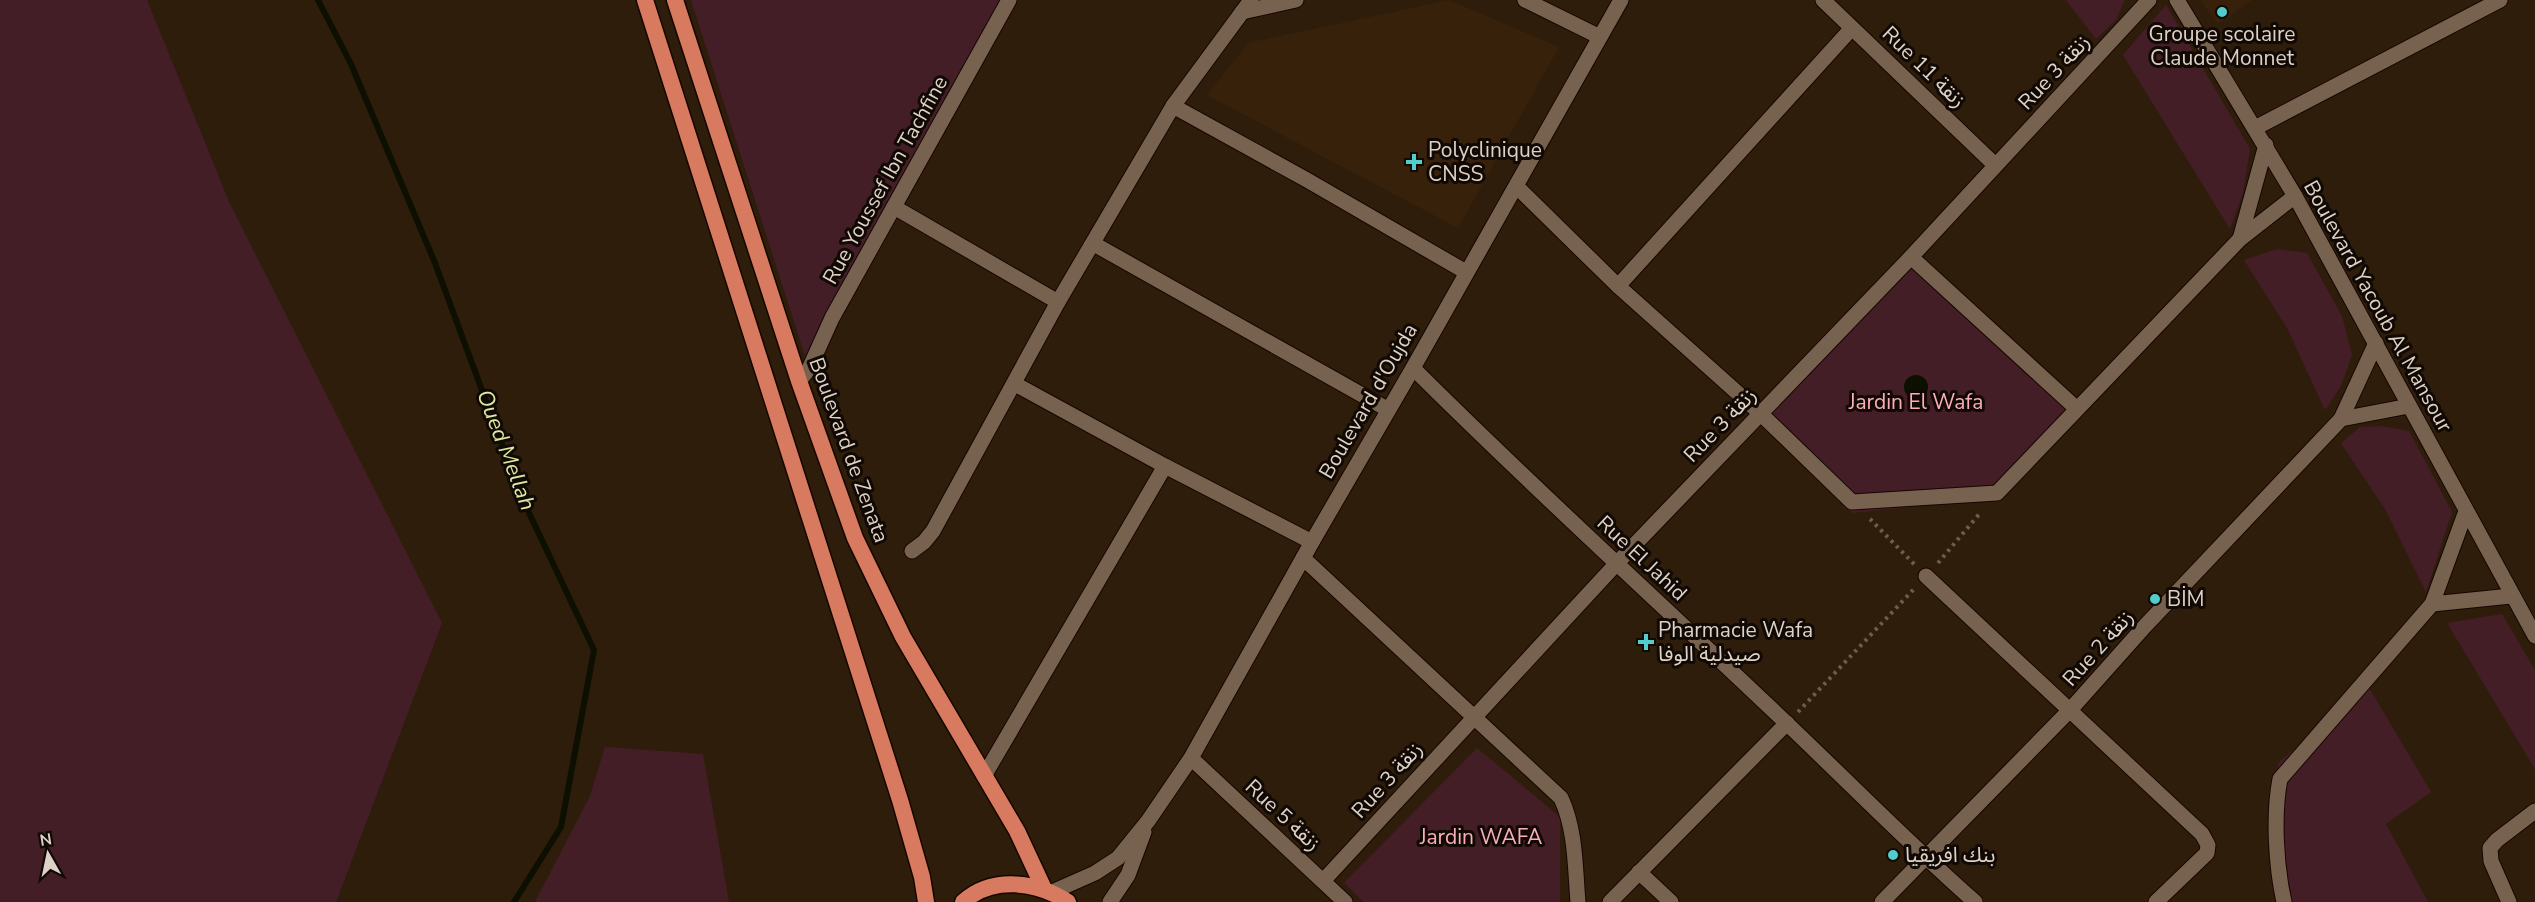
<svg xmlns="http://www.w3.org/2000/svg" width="2535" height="902" font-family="'Nunito Sans','Noto Sans Arabic',sans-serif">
<rect width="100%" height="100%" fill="#2f1d0c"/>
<g fill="#38210a">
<path d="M1449 0 1559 47 1458 228 1207 95 1248 43Z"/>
<path d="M2200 0H2252L2218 24Z"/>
</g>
<g fill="#441e26">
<path d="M0 0H147L230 204 442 623 336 902H0Z"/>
<path d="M691 0H1007L805 356Z"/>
<path d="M2066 0H2125L2116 20 2096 39Z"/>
<path d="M2166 5 2250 149 2243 193 2230 229 2123 55Z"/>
<path d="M2277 249 2307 253 2342 316 2352 355 2341 386 2325 410 2287 328 2244 260Z"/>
<path d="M1911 257 2077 409 1978 500 1852 513 1760 413Z"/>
<path d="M2380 426 2409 431 2452 512 2426 592 2385 509 2341 443 2360 427Z"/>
<path d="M2502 614 2535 670V769L2447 623Z"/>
<path d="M2368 686 2431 792 2386 824 2428 902H2289L2278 763Z"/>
<path d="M605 747 703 754 729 902H535L590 796Z"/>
<path d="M1477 748 1560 817V902H1364L1344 883Z"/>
</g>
<circle fill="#0d0f00" cx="1916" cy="387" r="12"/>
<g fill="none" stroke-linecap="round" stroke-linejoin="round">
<path stroke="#0d0f00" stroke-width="6" d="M318 0 351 64 435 263 521 496 594 650 561 827 514 902"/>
<defs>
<g id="minor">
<path d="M1525 0 1600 37"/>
<path d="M1823 0 1995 165"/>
<path d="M2177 0 2295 196 2535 636"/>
<path d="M1242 12 1296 0"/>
<path d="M1173 106 1307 180 1466 272"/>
<path d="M2255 128 2500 0"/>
<path d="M1516 186 1618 286 1760 413 1852 502 1997 493 2240 239 2295 196"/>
<path d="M894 207 1058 302"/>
<path d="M2240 239 2266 145"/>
<path d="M1094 244 1387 409"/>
<path d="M1911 257 2077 409"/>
<path d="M1618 286 1852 28"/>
<path d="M1413 368C1526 481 1645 589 1761 699 1833 766 1901 837 1975 902"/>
<path d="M799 381 809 369 832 318 1009 0"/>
<path d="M1015 384 1165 466 1312 542"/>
<path d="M2341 419 2409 406"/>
<path d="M2466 511 2432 604 2511 596"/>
<path d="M912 551 924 542 933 531 1058 302 1173 106 1251 0"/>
<path d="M1303 558 1561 798C1576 830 1575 868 1578 902"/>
<path d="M1926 576 2202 834 2208 845 2207 853 2156 902"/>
<path d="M1191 758 1345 902"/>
<path d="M984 776 1165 466"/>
<path d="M1639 872 1671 902"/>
<path d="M1323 881 1617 563 1911 257 2149 0"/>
<path d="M1052 892 1095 873 1118 858 1148 821 1191 758 1312 542 1413 368 1621 0"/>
<path d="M1110 902 1128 875 1144 832"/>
<path d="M1610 902 1787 723"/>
<path d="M1882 902 2071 709 2145 626 2341 419 2376 343"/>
<path d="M2284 902C2276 866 2273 815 2280 779L2432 604"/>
<path d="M2509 902 2491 861 2490 848 2497 840 2535 811"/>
</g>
<g id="trunk">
<path d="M645 0 900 800 922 877 926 902"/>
<path d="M675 0 799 381 855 538 903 637 1017 831 1044 889"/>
<path d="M963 902C993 875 1038 882 1068 902"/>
</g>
</defs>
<use href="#minor" stroke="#160600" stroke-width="17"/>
<use href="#trunk" stroke="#160600" stroke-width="19"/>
<g stroke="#6d5d4e" stroke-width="4" stroke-dasharray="3 4.5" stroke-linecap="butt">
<path d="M1870 519 1915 565"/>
<path d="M1938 563 1981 512"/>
<path d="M1798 712 1914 589"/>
</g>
<use href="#minor" stroke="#77624f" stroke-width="15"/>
<use href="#trunk" stroke="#d77a5f" stroke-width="16"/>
</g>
<g fill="#52cdcc" stroke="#110904" stroke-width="2">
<circle cx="2222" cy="12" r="6"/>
<path d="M1411 153h6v6h6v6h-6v6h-6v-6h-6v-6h6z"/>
<circle cx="2155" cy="599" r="6"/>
<path d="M1643 633h6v6h6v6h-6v6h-6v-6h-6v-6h6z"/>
<circle cx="1893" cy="855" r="6"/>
</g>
<g text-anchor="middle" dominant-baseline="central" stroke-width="6" stroke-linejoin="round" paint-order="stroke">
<g font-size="21" fill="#ded1c7" stroke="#110904" text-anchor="start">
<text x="2222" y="34" text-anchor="middle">Groupe scolaire<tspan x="2222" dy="24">Claude Monnet</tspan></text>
<text x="1428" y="150">Polyclinique<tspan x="1428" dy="24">CNSS</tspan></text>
<text x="2167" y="599">BİM</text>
<text x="1658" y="630">Pharmacie Wafa<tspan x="1658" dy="24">صيدلية الوفا</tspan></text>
<text x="1905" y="855">بنك افريقيا</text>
</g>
<g font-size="21" fill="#ded1c7" stroke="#110904">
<text transform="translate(1924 67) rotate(44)">Rue 11 زنقة</text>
<text transform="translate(2054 72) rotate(-47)">Rue 3 زنقة</text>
<text transform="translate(885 180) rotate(-61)">Rue Youssef Ibn Tachfine</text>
<text transform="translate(2378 306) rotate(61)">Boulevard Yacoub Al Mansour</text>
<text transform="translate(1368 401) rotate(-60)">Boulevard d'Oujda</text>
<text transform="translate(1720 425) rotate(-46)">Rue 3 زنقة</text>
<text transform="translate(849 450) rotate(70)">Boulevard de Zenata</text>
<text transform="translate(1642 558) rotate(43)">Rue El Jahid</text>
<text transform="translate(2098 648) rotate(-48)">Rue 2 زنقة</text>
<text transform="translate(1387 780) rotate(-48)">Rue 3 زنقة</text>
<text transform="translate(1283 815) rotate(43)">Rue 5 زنقة</text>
</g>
<g font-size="21" fill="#fbadba" stroke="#110904">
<text x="1916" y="402">Jardin El Wafa</text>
<text x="1481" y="837">Jardin WAFA</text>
</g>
<g font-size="22" font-style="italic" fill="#dee9a1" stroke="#110904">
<text transform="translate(506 450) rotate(69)">Oued Mellah</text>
</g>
</g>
<g transform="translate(48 854) rotate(351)" stroke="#110904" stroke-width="4.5" paint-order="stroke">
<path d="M0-4.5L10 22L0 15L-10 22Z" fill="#ded1c7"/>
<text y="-9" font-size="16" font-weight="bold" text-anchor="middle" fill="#ded1c7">N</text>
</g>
</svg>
